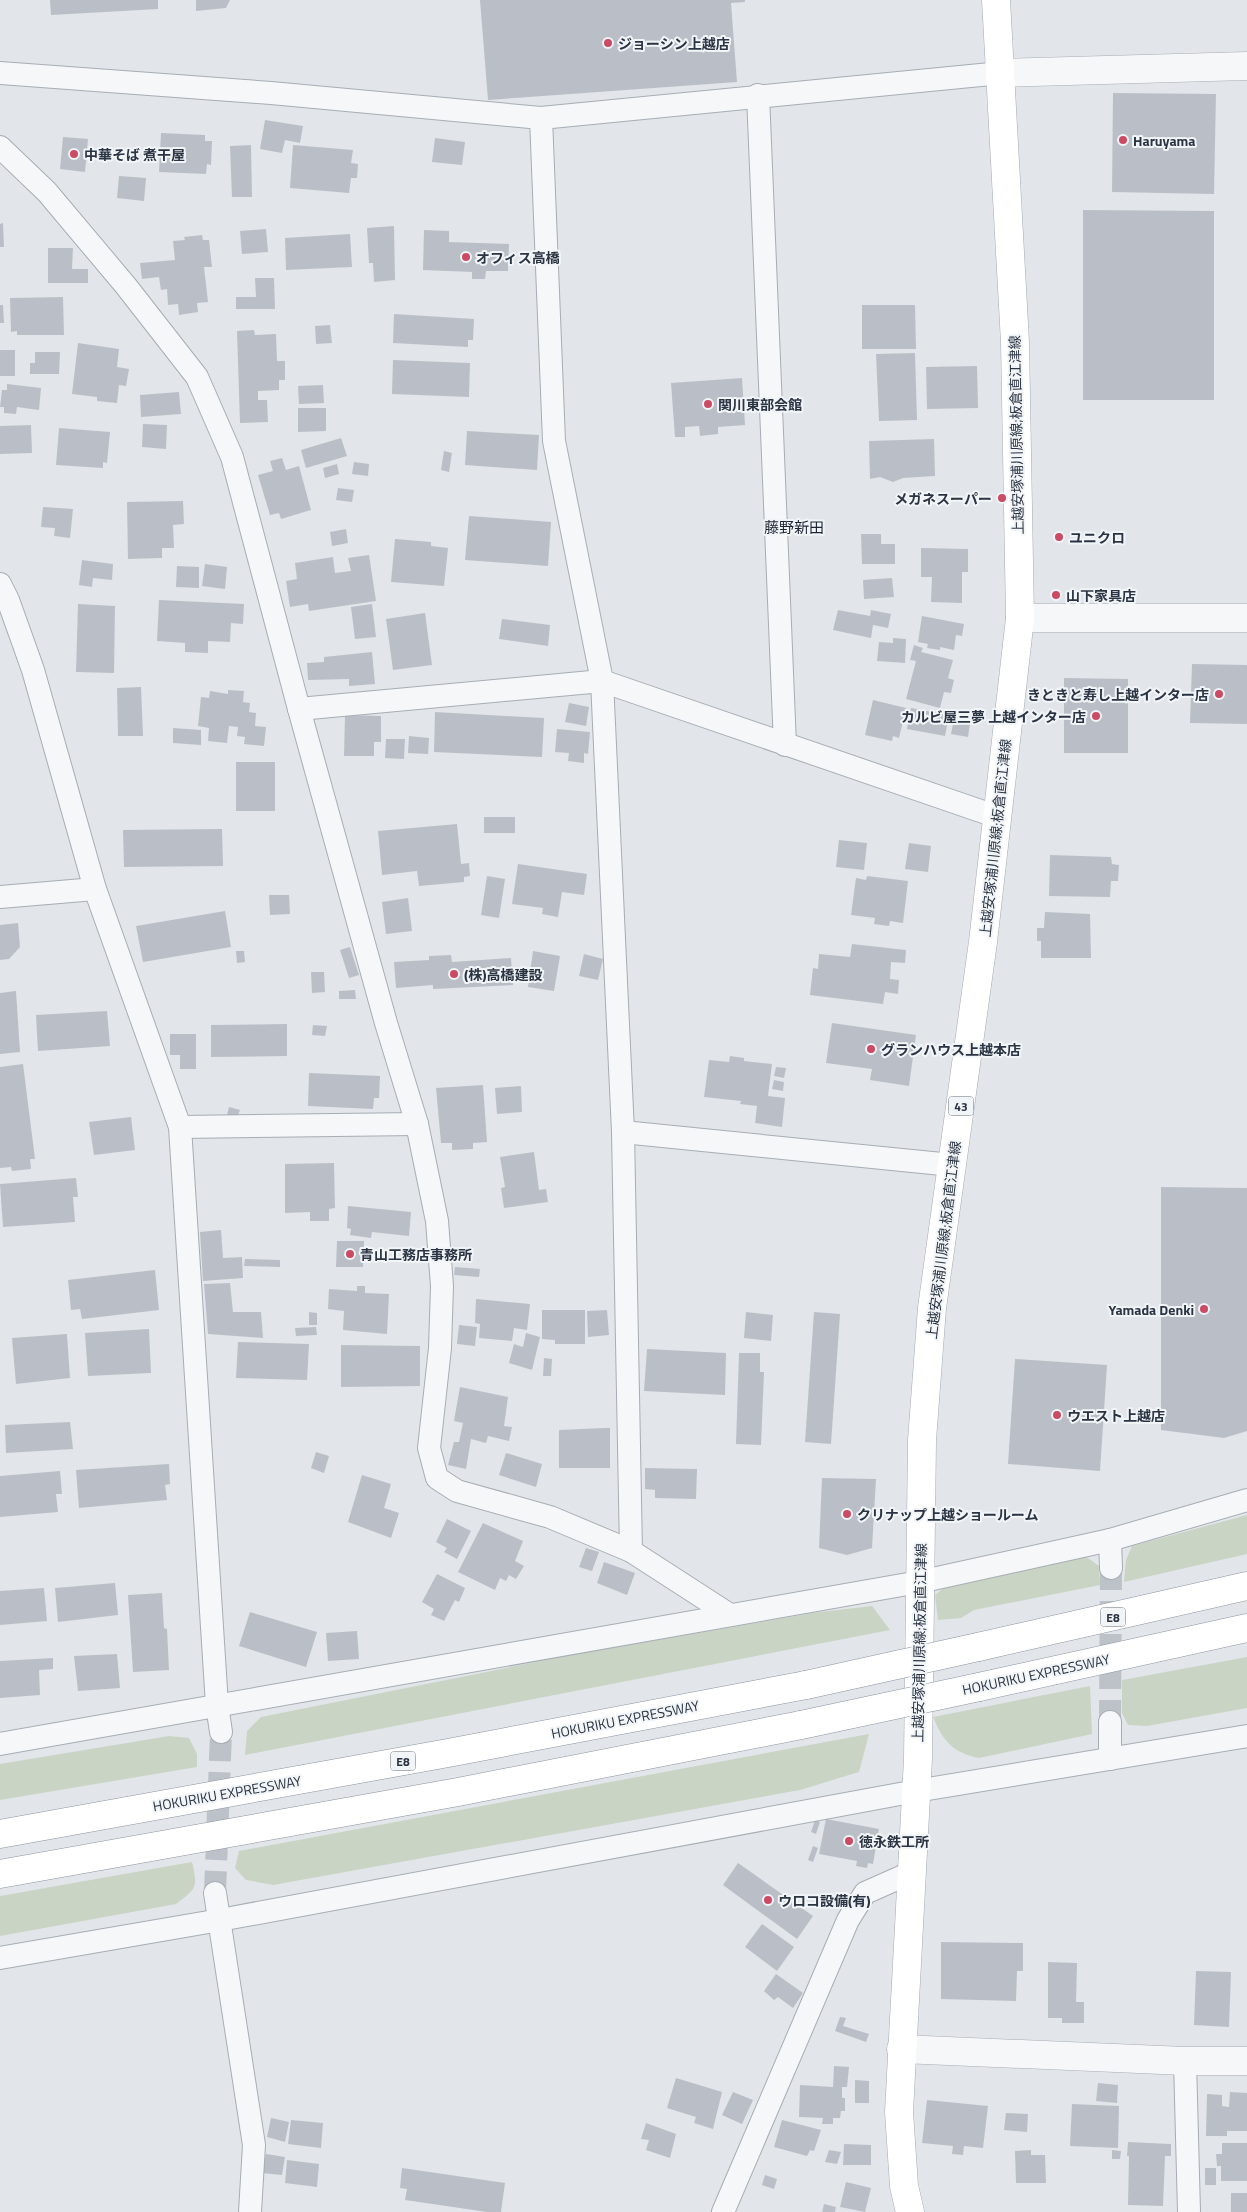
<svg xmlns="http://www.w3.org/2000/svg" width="1247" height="2212" font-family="'Titillium Web','Noto Sans JP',sans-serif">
<rect width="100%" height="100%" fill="#e2e6ea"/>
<g fill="#c9d4c4">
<path d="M1247 1515V1554L1124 1582 1126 1560 1132 1546Z"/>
<path d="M1085 1556 1099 1566 1100 1585 974 1610 961 1618 938 1620 935 1595 945 1587Z"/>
<path d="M872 1606 890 1630 245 1755 247 1731 261 1717 561 1657 812 1613Z"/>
<path d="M1247 1657V1708L1147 1726 1128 1725 1122 1713V1680Z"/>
<path d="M1090 1686 1092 1734 979 1758C953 1753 943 1741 933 1717Z"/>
<path d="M869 1734 859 1772 800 1790 273 1885 246 1880 235 1868 239 1851Z"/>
<path d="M169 1736 189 1738 197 1754V1767L0 1800V1764Z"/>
<path d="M192 1862C198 1888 197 1888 176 1904L0 1936V1896Z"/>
</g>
<g fill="#babfc7">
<path d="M50 0H158V9L51 15Z"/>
<path d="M196 0H230L226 8 196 11Z"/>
<path d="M480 0H745V2L731 3 737 82 488 100Z"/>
<path d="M1113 93 1216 94 1214 194 1112 192Z"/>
<path d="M265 120 303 126 300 143 285 140 282 153 260 149Z"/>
<path d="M161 133 205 135V141H212L211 165 207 164 206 174 159 172Z"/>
<path d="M63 137 88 139 85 172 60 169Z"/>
<path d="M435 138 465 142 462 165 432 162Z"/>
<path d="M251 145 252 197H232L230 146Z"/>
<path d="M293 145 353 150 351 163 358 164 357 178H351L349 193 290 188Z"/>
<path d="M119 176 146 178 144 201 117 198Z"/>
<path d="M1083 210 1214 211V400H1083Z"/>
<path d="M3 223 4 247H0V224Z"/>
<path d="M394 226 395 280 374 282 373 263H369L367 228Z"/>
<path d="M266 229 268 252 242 254 240 231Z"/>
<path d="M424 230 449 231V242L509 244 508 271H486L485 279H472V272L423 270Z"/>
<path d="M350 234 352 267 286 270 285 238Z"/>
<path d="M202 235 203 240H209L212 267H204L208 302 197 303 198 312 179 315 178 304 168 305 167 289 161 290 159 277 142 279 140 263 175 260 173 241 185 240 184 237Z"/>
<path d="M48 248H73L72 269H88V283H48Z"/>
<path d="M255 278H274L275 309H236V297H256Z"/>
<path d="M63 297 64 335H17V331L11 332 10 298Z"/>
<path d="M0 305H3L4 323H0Z"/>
<path d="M862 305H915L916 349H862Z"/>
<path d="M394 314 474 319 473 340H468V347L393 343Z"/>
<path d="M330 325 332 343 316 344 315 326Z"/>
<path d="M254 330 255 335 276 334 277 361H285V380H279V390L258 391V400H267L268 422 240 423 237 331Z"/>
<path d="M78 343 119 349 117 367 129 369 126 386 119 385 117 403 97 401V397L72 394Z"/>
<rect x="0" y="350" width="15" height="26"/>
<path d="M35 352H60L59 374H30V363H35Z"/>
<path d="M915 353 917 420 879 421 876 354Z"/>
<path d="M393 360 470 363 469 397 392 394Z"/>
<path d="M977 366 978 408 927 409 926 367Z"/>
<path d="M742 378 745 425 718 427V434L700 436 699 426 685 427V437H675L671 383Z"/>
<path d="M7 384 41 388 39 410 17 407 16 414 4 413V407H0L2 390H7Z"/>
<path d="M323 385 324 403 299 404 298 386Z"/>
<path d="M179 392 181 414 141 417 140 395Z"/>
<path d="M298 408H326V431L298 432Z"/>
<path d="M143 424 167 425 166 449 142 447Z"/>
<path d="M31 425 32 453 0 454V426Z"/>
<path d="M59 428 110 432 107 463 103 462V468L56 465Z"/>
<path d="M467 431 539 435 537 470 465 465Z"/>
<path d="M341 438 347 456 306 468 301 450Z"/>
<path d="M934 439 935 476 903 478 893 482 880 477 870 479 869 441Z"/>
<path d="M444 451 452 453 449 472 441 470Z"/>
<path d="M282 458 286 470 299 466 311 510 281 519 279 513 270 515 258 475 273 471 270 461Z"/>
<path d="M354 462 369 464 368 476 352 474Z"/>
<path d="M337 464 339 474 325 478 323 468Z"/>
<path d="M338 488 354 490 352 502 336 500Z"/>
<path d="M183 501 184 524 173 525 174 548H162V558L128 559 127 502Z"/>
<path d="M43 507 73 509 70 538 54 536 55 528 41 527Z"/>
<path d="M469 516 551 522 548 566 465 560Z"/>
<path d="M346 529 348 543 332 546 330 532Z"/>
<path d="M861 534H881V544H895V564H862Z"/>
<path d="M395 539 431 542V546L448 548 444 586 391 582Z"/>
<path d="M921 548 968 549V572H962V603L931 602 932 577H921Z"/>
<path d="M369 555 376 601 309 611 308 604 290 607 286 581 297 579 295 563 333 557 335 573 351 571 348 558Z"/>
<path d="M82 560 113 564 112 580 93 578 92 587 79 585Z"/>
<path d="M205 564 227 567 225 589 202 586Z"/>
<path d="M177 566 199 567V588L176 587Z"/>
<path d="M892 578 894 597 864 599 863 580Z"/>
<path d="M159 600 244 604 243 624 231 623 230 642 208 641V653L185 652V643L157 641Z"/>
<path d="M78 604 115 606 114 673 76 672Z"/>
<path d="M372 604 376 637 355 639 351 607Z"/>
<path d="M838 610 870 616 871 610 891 614 888 628 873 625 871 638 833 630Z"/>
<path d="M425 613 432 665 393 670 386 619Z"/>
<path d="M922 616 964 624 962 636 956 635 954 650 940 647V650L927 648 928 644 918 642Z"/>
<path d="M502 619 550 625 548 646 499 639Z"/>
<path d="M893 638 906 639 905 663 877 661 879 642 893 643Z"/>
<path d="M914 645 923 648 921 652 953 660 948 678 954 680 951 693 944 692 940 708 906 699 916 661 910 660Z"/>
<path d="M372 652 375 684 349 686V679L308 680 307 663 324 662V657Z"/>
<path d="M1192 664 1247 665V724L1190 723Z"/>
<path d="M1064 678 1128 679V753H1064Z"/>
<path d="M141 687 143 736H118L117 688Z"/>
<path d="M228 690 244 691 243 702 250 703 249 712 256 713 255 726 266 727 264 746 244 744 245 737 237 736 238 727 229 726 227 743 208 741 209 728 198 726 201 697 209 698 210 691 228 694Z"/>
<path d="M873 700 906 708 899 738 893 736 892 741 865 735Z"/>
<path d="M569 703 589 707 586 726 565 722Z"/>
<path d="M911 708 949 715 945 736 907 729Z"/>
<path d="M435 712 544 718 542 757 434 752Z"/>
<path d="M955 714 971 717 968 737 951 734Z"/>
<path d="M345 715 381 716V742H374V756H344Z"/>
<path d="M173 728 201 730V745L173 743Z"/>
<path d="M557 729 590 732 588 754 584 753V763L568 761 569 753 555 752Z"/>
<path d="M409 736 429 738 428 754 408 753Z"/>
<path d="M386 739H405L404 759 385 758Z"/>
<rect x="236" y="762" width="39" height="49"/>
<rect x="484" y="817" width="31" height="16"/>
<path d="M457 824 461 864 469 863 470 876 464 877V882L419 886 417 871 382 875 378 831Z"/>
<path d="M222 829 223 866 124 867 123 830Z"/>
<path d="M839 840 867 843 864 870 836 867Z"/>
<path d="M909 843 931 846 928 872 905 869Z"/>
<path d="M1050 855 1111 857 1112 864 1119 865 1118 881H1111L1110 897 1049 896Z"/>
<path d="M518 864 587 874 584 895 562 892 558 917 542 914 543 908 512 904Z"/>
<path d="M487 876 505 879 499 918 481 915Z"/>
<path d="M867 876 908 881 903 923 890 921 889 926 874 924 875 918 851 915 856 878 866 880Z"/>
<path d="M269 895H289L290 914 270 915Z"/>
<path d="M408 898 412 931 386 934 382 902Z"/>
<path d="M225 911 231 947 143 962 136 926Z"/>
<path d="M1045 912 1090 914 1091 958H1041V941H1037V928H1044Z"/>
<path d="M18 923 20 947 9 959 0 960V925Z"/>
<path d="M852 944 906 950 905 963 891 962 890 979 899 980 898 994 885 992 883 1004 810 995 813 968 818 969 819 954 850 957Z"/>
<path d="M350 947 359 975 349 978 340 950Z"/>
<path d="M236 951H244L245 962 237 963Z"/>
<path d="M533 951 560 956 554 991 528 987Z"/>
<path d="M584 954 603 959 598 980 579 976Z"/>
<path d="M451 955 452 962 511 958 513 985 433 989V985L396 988 394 962 429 960V956Z"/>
<path d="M311 972H324L325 992 312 993Z"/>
<path d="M355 990 356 999H339V991Z"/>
<path d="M16 991 20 1052 0 1054V993Z"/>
<path d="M107 1011 110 1046 38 1051 36 1015Z"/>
<path d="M832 1023 916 1035 909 1086 870 1080 872 1069 826 1063Z"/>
<path d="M287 1024V1056L211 1057V1025Z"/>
<path d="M313 1025 327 1026 325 1036 312 1035Z"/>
<path d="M170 1034H196V1069H180V1055H170Z"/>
<path d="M730 1056 744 1058V1061L772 1064 768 1096 785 1098 782 1127 755 1123 757 1106 740 1104 741 1101 704 1097 709 1060 729 1062Z"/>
<path d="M23 1064 35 1159H30L31 1169 12 1171 11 1167 0 1168V1067Z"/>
<path d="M776 1067 786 1068 784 1078 774 1076Z"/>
<path d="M309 1073 380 1076 379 1098H374L373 1109 308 1106Z"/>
<path d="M774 1080 784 1082 783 1091 772 1089Z"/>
<path d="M483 1085 487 1142 473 1143V1149L452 1150V1143H441L436 1088Z"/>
<path d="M521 1086 522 1112 497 1114 495 1088Z"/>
<path d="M229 1107 240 1110 237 1118 227 1115Z"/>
<path d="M131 1117 135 1150 94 1155 89 1122Z"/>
<path d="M534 1152 539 1190 546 1189 548 1202 504 1208 501 1188 505 1187 500 1157Z"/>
<path d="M334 1163 335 1208 329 1209V1221H310V1212L285 1213V1164Z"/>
<path d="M76 1178 78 1197H73L75 1222 3 1227 0 1184Z"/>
<path d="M1161 1187 1247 1188V1431L1224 1438 1161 1430Z"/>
<path d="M348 1206 411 1212 409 1236 372 1232 371 1238 350 1235 351 1229 347 1228Z"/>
<path d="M221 1230 223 1258 242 1257 243 1278 203 1281 200 1232Z"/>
<path d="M337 1241H364L363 1267H336Z"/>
<path d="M245 1259 280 1260V1267L244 1266Z"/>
<path d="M455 1267 480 1269 479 1277 454 1275Z"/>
<path d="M155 1270 159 1310 82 1319 80 1309 71 1310 68 1280Z"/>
<path d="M230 1283 233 1312H261L263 1338 208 1334 204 1284Z"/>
<path d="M357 1286H365V1293L389 1294 387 1334 343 1330 344 1311 328 1309 329 1289 357 1291Z"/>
<path d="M476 1299 530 1304 527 1330 514 1328 512 1341 479 1338 480 1324 475 1323Z"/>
<path d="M542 1310H585V1344H555V1340L542 1339Z"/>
<path d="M607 1310 609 1335 588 1337 587 1311Z"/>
<path d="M309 1312 317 1313V1325H309Z"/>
<path d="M746 1312 773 1315 771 1341 744 1338Z"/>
<path d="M814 1312 840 1314 831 1444 805 1442Z"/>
<path d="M459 1325 477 1327 475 1346 457 1344Z"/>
<path d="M316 1327 317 1335 296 1336 295 1328Z"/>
<path d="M149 1329 151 1373 88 1376 85 1333Z"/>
<path d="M526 1333 540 1337 532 1370 509 1363 514 1344 523 1347Z"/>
<path d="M67 1334 70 1378 16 1384 12 1338Z"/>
<path d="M238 1342 309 1344 307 1380 236 1378Z"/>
<path d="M341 1345 420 1346V1386L341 1387Z"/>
<path d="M647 1349 726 1353 725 1395 644 1391Z"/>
<path d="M739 1353H760V1372H764L761 1445 736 1444Z"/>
<path d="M544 1358 552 1359 551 1376H543Z"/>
<path d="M1015 1359 1107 1365 1100 1471 1008 1464Z"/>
<path d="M460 1387 508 1397 504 1426 512 1427 509 1441 488 1436 486 1443 471 1439 466 1469 448 1465 454 1442H459L463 1423 454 1421Z"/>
<path d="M70 1422 73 1449 6 1453 5 1425Z"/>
<path d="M604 1428H610V1468H559V1430Z"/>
<path d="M316 1452 329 1456 324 1473 311 1468Z"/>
<path d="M506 1453 542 1464 536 1487 499 1475Z"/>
<path d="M169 1464 170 1484 165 1485 167 1500 79 1508 76 1470Z"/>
<path d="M645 1468 697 1469 696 1499 655 1498V1490L645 1489Z"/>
<path d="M60 1471 62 1494H56L58 1512 0 1517V1476Z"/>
<path d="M362 1475 391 1484 384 1508 399 1513 391 1538 348 1522Z"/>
<path d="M822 1478 876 1479 872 1548 847 1555 819 1548Z"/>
<path d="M447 1519 471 1531 457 1559 444 1552 447 1548 436 1542Z"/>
<path d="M483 1523 523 1541 515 1561 524 1566 516 1579 509 1575 506 1581 500 1578 495 1590 458 1572Z"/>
<path d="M586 1548 599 1552 592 1571 579 1567Z"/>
<path d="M604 1562 635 1573 627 1595 597 1583Z"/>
<path d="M437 1574 465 1588 459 1602 455 1600 444 1621 431 1615 434 1609 422 1602Z"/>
<path d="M115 1583 118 1615 58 1622 55 1588Z"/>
<path d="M44 1588 47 1621 0 1625V1591Z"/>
<path d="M162 1593 164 1628 167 1629 169 1670 133 1672 128 1595Z"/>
<path d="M250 1612 317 1632 306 1667 239 1646Z"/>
<path d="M357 1631 359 1659 328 1661 326 1633Z"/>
<path d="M117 1654 120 1688 78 1691 74 1656Z"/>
<path d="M53 1658V1669L39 1670 40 1695 0 1698V1661Z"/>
<path d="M826 1819 879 1829 873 1864 868 1863 867 1868 856 1866 857 1861 819 1854Z"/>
<path d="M815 1820 820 1822 816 1834 811 1832Z"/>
<path d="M813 1846 818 1848 813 1862 808 1860Z"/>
<path d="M738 1863 813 1916 797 1939 723 1885Z"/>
<path d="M762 1924 794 1947 777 1971 745 1947Z"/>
<path d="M941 1942 1023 1943V1971H1017L1016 2001 941 1999Z"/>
<path d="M1048 1962 1077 1963 1076 2002H1084V2023H1062V2018H1048Z"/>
<path d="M1196 1971 1231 1972 1229 2027 1194 2025Z"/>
<path d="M776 1974 803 1993 793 2008 778 1997 774 2000 764 1991Z"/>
<path d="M840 2017 846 2018 843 2026 869 2034 866 2042 835 2031Z"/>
<path d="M834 2066 849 2067 847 2087H842V2098H845V2111H841L840 2118H833V2124H822L823 2118 799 2117 800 2085 833 2087Z"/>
<path d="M676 2078 722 2092 713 2129 694 2123 696 2117 667 2108Z"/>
<path d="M855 2080 869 2081V2103H855Z"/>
<path d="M1098 2083 1118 2085 1117 2103 1096 2101Z"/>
<path d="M733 2092 753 2100 742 2124 722 2115Z"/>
<path d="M1230 2092 1247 2093V2131H1227V2136H1206L1207 2094 1222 2095V2106L1229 2107Z"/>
<path d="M927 2100 988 2106 983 2148 964 2146 963 2155 952 2154 953 2146 922 2143Z"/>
<path d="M1072 2104 1119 2106 1118 2148 1070 2146Z"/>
<path d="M1006 2113 1028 2114 1027 2132 1004 2130Z"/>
<path d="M271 2118 289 2122 285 2142 267 2137Z"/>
<path d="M291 2120 323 2123 321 2148 288 2144Z"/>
<path d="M782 2120 821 2130 814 2151 810 2150 807 2156 774 2147Z"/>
<path d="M646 2123 676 2134 670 2158 646 2150 649 2140 641 2139Z"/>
<path d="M1128 2142 1171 2144V2156H1165L1163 2206 1128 2205 1129 2156H1127Z"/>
<path d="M1222 2143H1247V2181H1221V2166H1217L1216 2154H1222Z"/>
<path d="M844 2144 871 2145V2165H843Z"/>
<path d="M829 2150 841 2152 837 2164 825 2162Z"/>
<path d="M1031 2150V2155H1045L1046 2183H1016L1015 2151Z"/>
<path d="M1112 2150 1121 2151 1120 2159H1112Z"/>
<path d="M266 2154 285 2157 282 2175 262 2173Z"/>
<path d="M287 2160 319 2164 317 2187 285 2183Z"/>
<path d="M402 2168 505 2183 501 2212H487L405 2200 407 2189 400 2188Z"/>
<rect x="1205" y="2168" width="11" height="17"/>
<path d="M765 2175 777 2179 774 2189 762 2185Z"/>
<path d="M846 2182 871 2188 865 2212 840 2207Z"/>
<rect x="1231" y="2193" width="16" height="19"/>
<path d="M824 2204 836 2207 835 2212H822Z"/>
</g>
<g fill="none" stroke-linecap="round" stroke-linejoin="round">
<g stroke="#bdc2c8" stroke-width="22" stroke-dasharray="22 11" stroke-linecap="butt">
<path d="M1110 1722 1111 1568"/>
<path d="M215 1893 221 1732"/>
</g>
<defs>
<g id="minor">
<path d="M0 73 271 93 541 118 1001 73"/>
<path d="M758 95 785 745"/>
<path d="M541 118 554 441 602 681 623 1132 631 1551"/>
<path d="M0 147 47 192 126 286 197 377 232 457 299 709 386 1023 417 1124 437 1221 442 1286 440 1348 429 1448 437 1478 457 1491 550 1517 631 1551 730 1615"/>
<path d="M0 584 8 600 33 670 95 889 180 1127 217 1705 221 1732"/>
<path d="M299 709 602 681 998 817"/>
<path d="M0 897 95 889"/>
<path d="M180 1127 417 1124"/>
<path d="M623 1132 952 1165"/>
<path d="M1110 1540 1111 1568"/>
<path d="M1110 1722V1759"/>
<path d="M0 1744 919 1582 1110 1540 1247 1500"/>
<path d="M215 1893 254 2145 250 2212"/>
<path d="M0 1958 220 1920 916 1791 1247 1736"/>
<path d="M1185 2061 1189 2212"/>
<path d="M723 2212 848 1920 865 1893 910 1873"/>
</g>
<g id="tertiary">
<path d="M1001 73 1247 66"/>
<path d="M1020 618H1247"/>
<path d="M901 2049 1185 2061H1247"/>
</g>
<path id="primary" d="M910 2212 904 2186 899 2112 918 1759 922 1440 932 1308 983 942 1020 618 1015 342 996 0"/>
<g id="motorway">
<path d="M978 1647 1247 1586"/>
<path d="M979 1687 1247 1628"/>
<path d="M0 1834 448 1753 806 1685"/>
<path d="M0 1874 458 1792 801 1725"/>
</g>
</defs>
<use href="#minor" stroke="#a7adb4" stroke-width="24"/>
<use href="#tertiary" stroke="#a7adb4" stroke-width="29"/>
<use href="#primary" stroke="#a2abb6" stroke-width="29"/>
<use href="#motorway" stroke="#8a94a1" stroke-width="29"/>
<use href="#minor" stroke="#f5f7f9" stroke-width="22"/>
<use href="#tertiary" stroke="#f5f7f9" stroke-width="28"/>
<use href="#primary" stroke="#fff" stroke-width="28"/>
<use href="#motorway" stroke="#fff" stroke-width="28"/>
<defs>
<g id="motorway-bridge">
<path d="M806 1685 978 1647"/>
<path d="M801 1725 979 1687"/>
</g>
</defs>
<use href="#motorway-bridge" stroke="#8a94a1" stroke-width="29" stroke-linecap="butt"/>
<use href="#motorway-bridge" stroke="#fff" stroke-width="28"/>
</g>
<g fill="#cc4b64" stroke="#f2f5f8" stroke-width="2">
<circle cx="608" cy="43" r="5"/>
<circle cx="1123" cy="140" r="5"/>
<circle cx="74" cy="154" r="5"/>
<circle cx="466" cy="257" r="5"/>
<circle cx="708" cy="404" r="5"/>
<circle cx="1002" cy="498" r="5"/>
<circle cx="1059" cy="537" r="5"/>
<circle cx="1056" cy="595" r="5"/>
<circle cx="1219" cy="694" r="5"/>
<circle cx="1096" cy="716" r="5"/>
<circle cx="454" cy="974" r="5"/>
<circle cx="871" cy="1049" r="5"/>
<circle cx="350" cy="1254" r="5"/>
<circle cx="1204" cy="1309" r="5"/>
<circle cx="1057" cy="1415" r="5"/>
<circle cx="847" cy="1514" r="5"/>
<circle cx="849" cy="1841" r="5"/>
<circle cx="768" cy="1900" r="5"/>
</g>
<g text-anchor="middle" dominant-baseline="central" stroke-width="4" stroke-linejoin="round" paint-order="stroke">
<g fill="#f2f5f8" stroke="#676e79" stroke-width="1">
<rect x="948.5" y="1096.5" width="25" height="19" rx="4"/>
<rect x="1100.5" y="1607.5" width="25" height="19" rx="4"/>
<rect x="390.5" y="1751.5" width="25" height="19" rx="4"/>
</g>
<g font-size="12" font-weight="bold" fill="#2b3442">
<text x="961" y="1106">43</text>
<text x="1113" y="1617">E8</text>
<text x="403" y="1761">E8</text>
</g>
<g font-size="14" font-weight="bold" fill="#2b3442" stroke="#f2f5f8" text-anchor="start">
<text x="618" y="43">ジョーシン上越店</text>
<text x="1133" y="140">Haruyama</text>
<text x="84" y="154">中華そば 煮干屋</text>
<text x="476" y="257">オフィス高橋</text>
<text x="718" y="404">関川東部会館</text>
<text x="992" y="498" text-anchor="end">メガネスーパー</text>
<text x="1069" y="537">ユニクロ</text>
<text x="1066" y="595">山下家具店</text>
<text x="1209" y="694" text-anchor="end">きときと寿し上越インター店</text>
<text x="1086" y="716" text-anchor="end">カルビ屋三夢 上越インター店</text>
<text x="464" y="974">(株)高橋建設</text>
<text x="881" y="1049">グランハウス上越本店</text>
<text x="360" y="1254">青山工務店事務所</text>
<text x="1194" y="1309" text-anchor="end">Yamada Denki</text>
<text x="1067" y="1415">ウエスト上越店</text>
<text x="857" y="1514">クリナップ上越ショールーム</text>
<text x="859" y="1841">徳永鉄工所</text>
<text x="778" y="1900">ウロコ設備(有)</text>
</g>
<g font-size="14" fill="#2b3442" stroke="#f2f5f8">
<text transform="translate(1016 435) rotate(-91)">上越安塚浦川原線;板倉直江津線</text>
<text transform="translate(995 838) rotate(-84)">上越安塚浦川原線;板倉直江津線</text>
<text transform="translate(943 1240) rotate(-83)">上越安塚浦川原線;板倉直江津線</text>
<text transform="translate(919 1643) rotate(-89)">上越安塚浦川原線;板倉直江津線</text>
<text transform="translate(1036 1674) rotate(-12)">HOKURIKU EXPRESSWAY</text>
<text transform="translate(625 1719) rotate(-11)">HOKURIKU EXPRESSWAY</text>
<text transform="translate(227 1793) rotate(-10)">HOKURIKU EXPRESSWAY</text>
</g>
<g font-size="15" fill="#1d2533" stroke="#f2f5f8">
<text x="794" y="527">藤野新田</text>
</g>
</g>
</svg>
